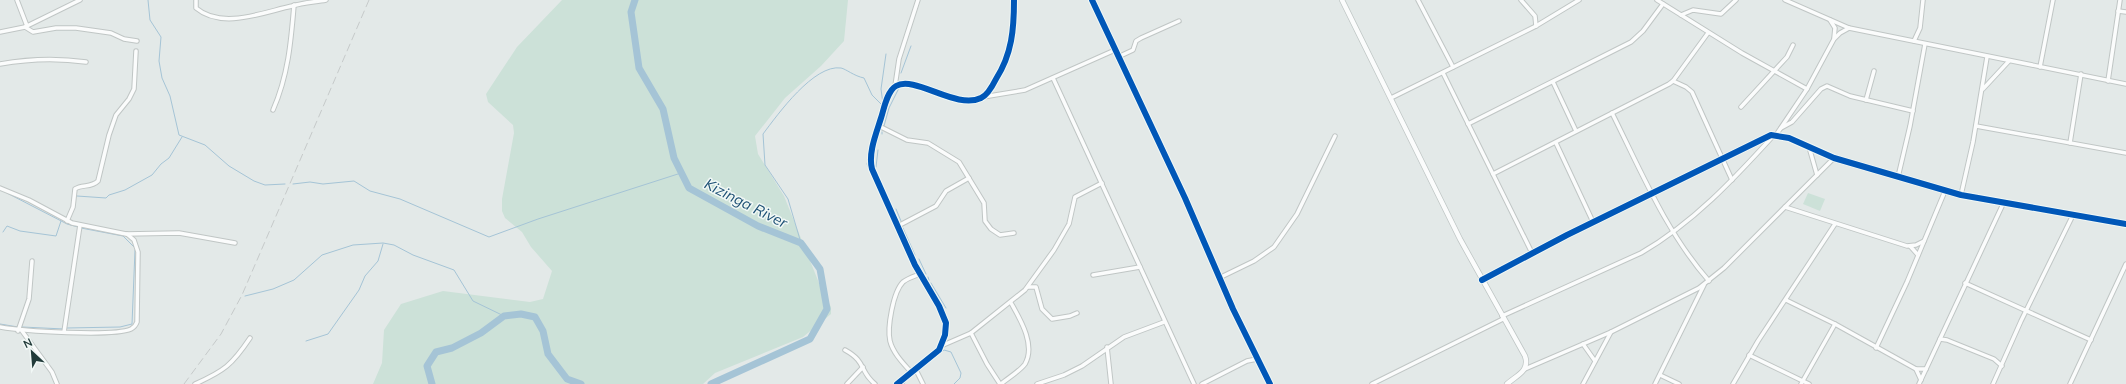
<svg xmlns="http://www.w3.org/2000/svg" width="2126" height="384" font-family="Mulish,sans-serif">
<rect width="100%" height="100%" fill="#e3e9e8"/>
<g fill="#cce1d8">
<path d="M562 0H848L844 41 821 66 785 98 755 136 758 154 784 196 821 288 831 307V314L803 337 715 373 703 384H373L382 363 384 330 401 304 443 291 530 302 543 299 552 271 531 247 522 232 505 218 502 211V199L514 133 513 125 488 102 486 94 517 47Z"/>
<path d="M1808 193 1825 199 1820 211 1803 204Z"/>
</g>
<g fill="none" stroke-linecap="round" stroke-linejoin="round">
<g stroke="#a5c4d6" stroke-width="1">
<path d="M148 0 150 20 161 37 159 61 162 78 170 96 179 135 205 145 229 166 254 181 265 185 285 184"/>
<path d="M901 73 911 46"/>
<path d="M883 104 881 89 886 54"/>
<path d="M884 126 889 108 899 88"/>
<path d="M882 134V132"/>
<path d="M869 157 867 164 884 200"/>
<path d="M876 167 878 150"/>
<path d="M293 184 310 182 323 184 354 181 370 191 400 199 489 237 538 219 681 173"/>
<path d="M7 193 67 224 78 227"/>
<path d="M77 196 106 198 109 195 125 190 152 175 161 164 169 158 182 137"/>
<path d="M896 209 901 221"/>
<path d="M81 228 123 236 134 247"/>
<path d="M903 228 915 255"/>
<path d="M3 232 7 226 20 231 56 236 61 221"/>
<path d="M801 243 788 199 765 165 763 134C778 114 814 64 841 68 846 69 854 76 864 78L872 95 882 105"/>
<path d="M919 259 926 274"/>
<path d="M928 277 929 280"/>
<path d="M931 283 946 308"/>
<path d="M930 295 932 298"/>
<path d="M245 296 273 289 294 280 322 255 353 245 383 243 394 245 413 255 454 270 473 301 504 316"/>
<path d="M0 324 18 327"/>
<path d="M22 327 64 329"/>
<path d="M67 328 120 327 132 324 135 250"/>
<path d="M941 339 943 326"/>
<path d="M306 341 328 334 359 290 365 276 378 261 383 244"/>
<path d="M924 359 939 346"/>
<path d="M911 369 921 361"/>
<path d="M901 378 907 372"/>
<path d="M907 380 944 350 951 352 961 373 960 378 954 384"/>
<path d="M904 384 905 382"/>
</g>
<g stroke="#a5c4d6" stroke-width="7">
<path d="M635 0 631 12 639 68 663 109 674 158 689 188 758 226 801 243 820 269 827 309 810 339 711 384"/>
<path d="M432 384 427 366 436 352 452 348 481 333 504 316 521 314 535 317 543 331 548 354 567 379 581 384"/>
</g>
<defs>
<g id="street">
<path d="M17 0 27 26"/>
<path d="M196 0V8C222 30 264 12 292 6 303 3 315 2 326 0"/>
<path d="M1092 0 1185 198 1233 309 1270 384"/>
<path d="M1418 0 1453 67"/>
<path d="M1521 0 1535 16 1536 26"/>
<path d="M1657 0 1742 53 1807 89"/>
<path d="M1785 0 1849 28 2126 84"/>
<path d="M2118 11 2126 12"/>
<path d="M1681 15 1693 10 1721 14 1736 0"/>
<path d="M1830 20 1835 28 1834 38"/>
<path d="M25 27 33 32 56 28H76L111 33 124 39 137 41"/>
<path d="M0 32 25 27 80 0"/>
<path d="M1914 41 1920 28 1923 0"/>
<path d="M1118 57 1133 50 1136 41 1141 38 1179 21"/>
<path d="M0 64C28 59 58 58 86 62"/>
<path d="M2040 67 2053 0"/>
<path d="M1443 73 1532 253"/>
<path d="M1053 78 1194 384"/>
<path d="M1673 81 1686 87 1692 92 1732 180"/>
<path d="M2108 81 2120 0"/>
<path d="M1553 82 1576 131"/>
<path d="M895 86 899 59 918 0"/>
<path d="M1983 89 2009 61"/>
<path d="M983 97 1025 90 1115 50"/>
<path d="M1391 98 1536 26 1579 0"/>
<path d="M1866 100 1874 71"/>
<path d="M1741 107 1787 57 1793 45"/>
<path d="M273 110C288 76 291 42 294 5"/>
<path d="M1612 113C1641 171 1666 232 1709 281"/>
<path d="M1468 124 1631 42 1643 31 1663 4"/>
<path d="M879 126 907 140 928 143 959 162 984 203 985 221 991 229 1000 235 1014 233"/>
<path d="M1976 126 2126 153"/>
<path d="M1781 128 1792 122 1821 89 1827 86 1850 96 1913 111"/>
<path d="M1776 135 1807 89 1834 39 1840 33 1849 28"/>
<path d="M1556 143 1593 222"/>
<path d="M2070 143 2081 74"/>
<path d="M1809 147 1817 175"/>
<path d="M1493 174 1669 84 1673 81 1708 33"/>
<path d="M1898 177 1910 126 1925 44"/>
<path d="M0 188 29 200 72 223 126 234 179 233 235 243"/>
<path d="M1961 195 1973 142 1987 57"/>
<path d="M1785 207 1907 246 1916 245 1924 241"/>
<path d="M67 221 73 207 75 189C82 184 91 188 98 181L109 135 116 115 129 99 134 89 136 51"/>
<path d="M898 226 936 206 946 191 969 178"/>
<path d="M1910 246 1918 255"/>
<path d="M1093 275 1140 267"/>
<path d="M1219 278 1254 261 1274 247 1297 214 1335 136"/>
<path d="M1482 280 1567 235 1771 135 1789 138 1834 158 1961 195 2126 224"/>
<path d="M1965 283 2091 340"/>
<path d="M1028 287H1036L1042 309 1052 319 1070 316 1077 313"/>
<path d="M1786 300 1835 324 1916 369H1926"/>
<path d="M1502 316 1641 253C1693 223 1734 179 1774 135"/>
<path d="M0 327C22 331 113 337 131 329 135 327 136 325 137 322L138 252 134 240 127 234"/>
<path d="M18 331 29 299 32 261"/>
<path d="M22 331 52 372 57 384"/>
<path d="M64 332 80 225"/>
<path d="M971 333 987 364 1000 384"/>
<path d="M1940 339 1947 340 1994 359 2002 366"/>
<path d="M1583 344 1595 361"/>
<path d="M941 346 971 333 1025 290 1054 250 1069 224 1075 197 1102 183"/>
<path d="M1107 347 1111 384"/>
<path d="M1876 348 1907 282 1945 191"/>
<path d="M845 350C867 362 859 371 875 384"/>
<path d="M1749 355 1809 384"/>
<path d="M915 368 923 384"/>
<path d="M1525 369 1611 332 1699 288 1724 268 1834 158"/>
<path d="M1916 369 1921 380"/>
<path d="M911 372C903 363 893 353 890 341 887 328 893 292 903 282 908 278 915 276 920 274"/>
<path d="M1660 375 1679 384"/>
<path d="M195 384C224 371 232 365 250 338"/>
<path d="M847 384 863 367"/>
<path d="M1001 384C1008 378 1020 371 1025 364 1036 345 1020 319 1011 303"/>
<path d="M1037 384 1064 375 1082 366 1124 337 1164 322"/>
<path d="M1202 384 1247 361 1257 359"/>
<path d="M1372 384 1503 319"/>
<path d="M1583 384 1611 332"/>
<path d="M1655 384 1704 285"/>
<path d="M1733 384 1758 341 1835 224"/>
<path d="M1801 384 1835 324"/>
<path d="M1919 384 2003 204"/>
<path d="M1993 384 2021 321 2073 215"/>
<path d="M2070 384 2126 264"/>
</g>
<g id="secondary">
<path d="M1342 0 1460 239 1525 356C1530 371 1517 375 1507 384"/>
<path d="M897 384 939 350 945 335 946 323 939 306 915 265 872 169C868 153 876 134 881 118 884 109 887 91 896 86 915 75 956 110 981 98 988 95 993 85 996 79 1012 54 1014 29 1014 0"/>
</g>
</defs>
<use href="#street" stroke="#c0c6c5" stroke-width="5.5"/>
<use href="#secondary" stroke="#bfc6c5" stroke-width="6"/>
<use href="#street" stroke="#fbfcfc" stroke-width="3.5"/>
<use href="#secondary" stroke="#fbfcfc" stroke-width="4.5"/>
<path stroke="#c6caca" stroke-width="1" stroke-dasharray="8 4" stroke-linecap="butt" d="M184 384 221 334 242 295 369 0"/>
<defs>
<g id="cycleway">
<path d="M1092 0 1185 198 1233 309 1270 384"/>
<path d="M1482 280 1567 235 1771 135 1789 138 1834 158 1961 195 2126 224"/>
<path d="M897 384 939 350 945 335 946 323 939 306 915 265 872 169C868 153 876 134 881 118 884 109 887 91 896 86 915 75 956 110 981 98 988 95 993 85 996 79 1012 54 1014 29 1014 0"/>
</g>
</defs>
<use href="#cycleway" stroke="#f1f8f6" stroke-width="8"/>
<use href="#cycleway" stroke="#0057b8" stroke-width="6"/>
</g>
<g text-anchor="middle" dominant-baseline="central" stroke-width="3" stroke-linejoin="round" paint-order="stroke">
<g font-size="15" font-style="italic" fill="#1e5175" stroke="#f1f8f6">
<text transform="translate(746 203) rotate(27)">Kizinga River</text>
</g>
</g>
<g transform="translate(32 352) rotate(334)" stroke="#f1f8f6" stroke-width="3" paint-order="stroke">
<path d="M0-3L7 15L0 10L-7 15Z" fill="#223b3a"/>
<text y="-6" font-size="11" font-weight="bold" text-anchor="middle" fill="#223b3a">N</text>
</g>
</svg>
